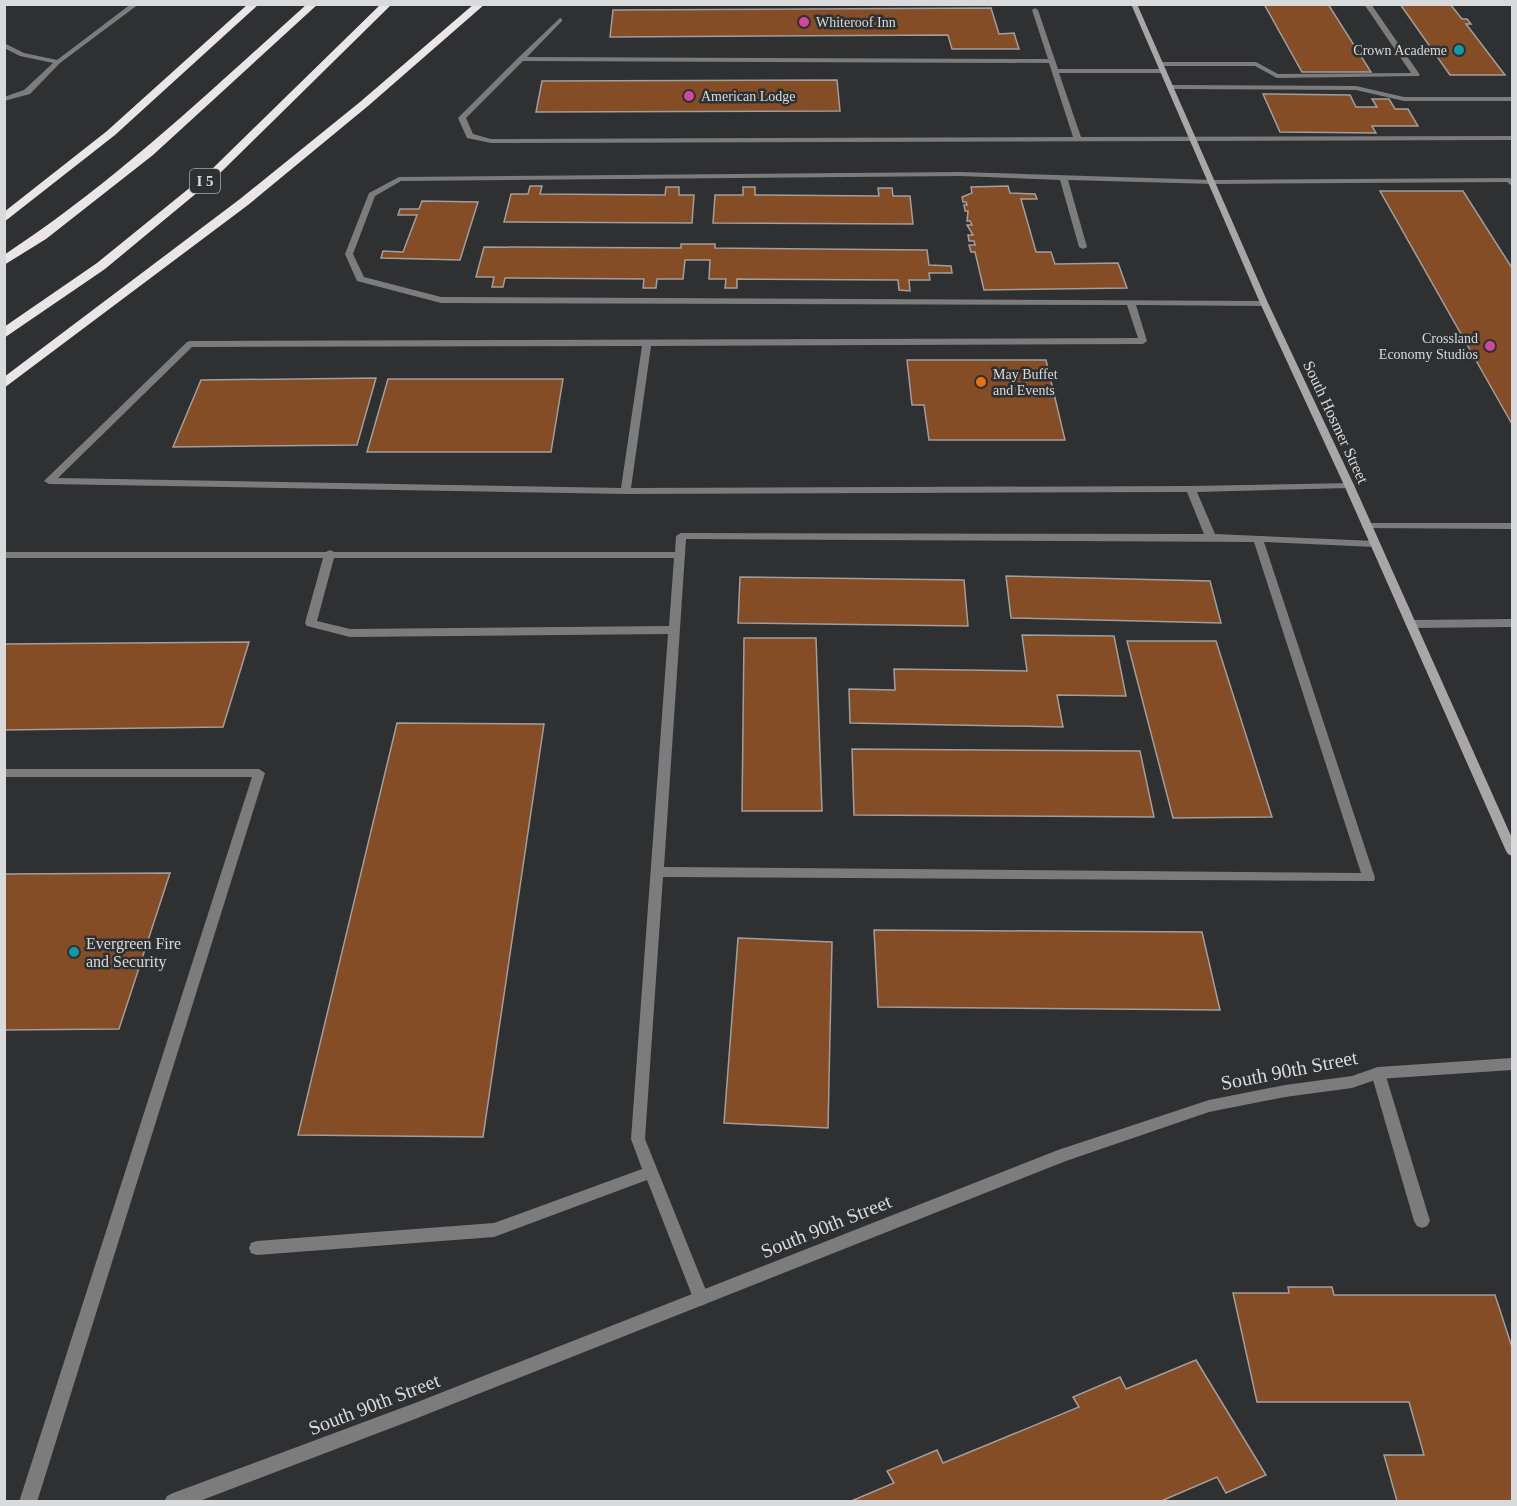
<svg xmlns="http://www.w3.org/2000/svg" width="1517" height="1506" font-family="Georgia,serif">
<rect width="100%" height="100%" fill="#2e3032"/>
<g fill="#844d26" stroke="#a29e9c" stroke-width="1.5">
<path d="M1264 4H1328L1371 72H1302Z"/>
<path d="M1400 4H1450L1462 19H1467L1471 24H1466L1505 75H1450Z"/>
<path d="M991 8 999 34 1014 33 1019 49H952L948 35 610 37 613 10Z"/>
<path d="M837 80 840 111 536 112 542 81Z"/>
<path d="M1263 94 1350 95 1356 107H1377L1372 99H1389L1395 109H1408L1418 126H1372L1376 133 1280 132Z"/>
<path d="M530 186H542L540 194 665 195 666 187H679V195H694L692 223 504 222 511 194H528Z"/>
<path d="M1008 186 1010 193 1035 194 1037 199H1021L1036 252H1051L1055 264 1118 263 1127 288 984 290 975 252H971L969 245H975L974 241H969L968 235H973L967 225H972L970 221H967L968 211H965L964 205H967L966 202H963L962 197 972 193 971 187Z"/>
<path d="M743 187H755V195L879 196 878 188H892L893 196H910L913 224 713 223 715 195H743Z"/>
<path d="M1380 191H1463L1512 268V424Z"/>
<path d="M422 201 478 202 460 260 381 258 383 251 403 252 417 215H398L400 209H419Z"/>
<path d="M681 244H715V248L927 250 929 265 951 266 952 273H929L930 280H909L910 291 899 290 898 280 737 279V288H725L726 279H709L710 260H685L683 279H657L656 288H643L644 279 505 278 503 287H492L494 277H476L484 247 681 248Z"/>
<path d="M907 360H1046L1065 440H929L924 405H912Z"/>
<path d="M376 378 357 445 173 447 201 380Z"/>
<path d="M388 379H563L551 452H367Z"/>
<path d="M1006 576 1210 581 1221 623 1011 618Z"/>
<path d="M740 577 964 580 968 626 738 623Z"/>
<path d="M1022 635 1114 636 1126 696 1057 695 1063 727 850 723 849 689 895 690 894 669 1027 671Z"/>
<path d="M744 638H816L822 811H742Z"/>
<path d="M1127 641H1216L1272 817 1173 818Z"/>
<path d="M249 642 223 727 4 730V644Z"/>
<path d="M397 723 544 724 483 1137 298 1135Z"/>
<path d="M852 749 1140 751 1154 817 854 815Z"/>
<path d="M170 873 119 1029 4 1030V874Z"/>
<path d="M874 930 1202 932 1220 1010 878 1007Z"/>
<path d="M738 938 832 942 828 1128 724 1123Z"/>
<path d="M1288 1287H1332L1334 1295H1495L1512 1347V1502L1397 1501 1384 1455H1424L1409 1402H1257L1233 1293H1289Z"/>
<path d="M1196 1360 1266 1475 1226 1493 1217 1477 1159 1502H849L894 1483 887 1471 937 1450 943 1463 1079 1407 1073 1397 1120 1377 1126 1389Z"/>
</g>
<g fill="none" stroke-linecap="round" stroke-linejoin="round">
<g fill="#7d7c7c" fill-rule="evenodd">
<path d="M131 4H139L60 63 30 94 4 101V97L24 90 53 63 20 56 4 48V43L24 53 57 60Z"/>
<path d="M1364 4H1371L1420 75 1418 76 1277 78 1255 66H1160L1157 64 1160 62H1256L1278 74 1411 73Z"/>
<path d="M1035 8 1038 10 1058 69H1163L1167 71 1163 73H1059L1081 137 1512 136V140L491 143 467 138 458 118 518 58 560 18 562 19V21L527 57 1048 59 1032 10ZM523 61 1049 63 1073 137 491 139 473 134 466 118Z"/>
<path d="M1168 85 1356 86 1404 97H1512V101H1404L1356 90 1171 89 1167 87Z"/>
<path d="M960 172 1213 180 1509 178 1512 179V186L1507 182 1213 184 1068 180 1087 247 1083 249 1079 247 1060 180 960 176 401 181 375 196 353 254 364 277 441 297 1267 301V305L1264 306 1136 305 1147 341 1143 344 651 346 631 488 1191 486 1353 483V487L1349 488 1197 492 1215 534 1375 541 1380 544 1375 547 1264 542 1375 878 1374 881 663 877 645 1139 709 1298 707 1303 701 1306 695 1303 647 1180 494 1237 257 1255 251 1253 249 1248 251 1243 257 1241 494 1223 642 1169 631 1139 668 634 350 637 307 626 305 623 323 558H4V552H326L330 550 334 552H675L676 536 681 533 1204 534 1187 492 626 494 49 484 44 481 187 342 190 341 1138 338 1127 305 441 303 357 281 345 254 369 193 399 177ZM642 346 621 488 58 478 192 347ZM686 539 1254 542 1361 873 664 867ZM334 558H674L669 626 350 629 317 621Z"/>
<path d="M1367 523H1512V529L1363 528 1362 526Z"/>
<path d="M1512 619V627L1411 628 1405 624 1411 620Z"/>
<path d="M4 769H259L265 773 37 1502H19L252 777H4Z"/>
<path d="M1378 1067 1383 1069 1385 1073 1430 1221 1427 1226 1422 1228 1417 1226 1414 1221 1371 1073 1373 1069Z"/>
</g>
<path fill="#7d7c7c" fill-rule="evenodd" d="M1512 1058V1070L1378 1079 1352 1088 1285 1097 1209 1112 1066 1161 415 1419 197 1502H164L167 1496 173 1493 415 1403 1058 1150 1209 1100 1285 1085 1352 1076 1378 1067Z"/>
<path fill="#a9a6a7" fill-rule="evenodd" d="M1131 4H1137L1268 303 1354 485 1512 838V856L1508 854 1506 851 1344 485 1260 303Z"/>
<g fill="#eae5e6" fill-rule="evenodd">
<path d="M248 4H259L115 135 4 222V212L107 131Z"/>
<path d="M307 4H318L153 155 46 239 4 265V255C114 183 209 92 307 4Z"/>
<path d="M381 4H392L216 177 105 269 4 338V327L97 263 208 173Z"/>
<path d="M474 4H485L368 106 248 205 4 388V377L240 199 360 102Z"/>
</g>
</g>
<g fill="#d1479c" stroke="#2e3032" stroke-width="2">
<circle cx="804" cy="22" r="6"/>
<circle cx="689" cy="96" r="6"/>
<circle cx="1490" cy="346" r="6"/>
</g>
<g fill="#0f9aa8" stroke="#2e3032" stroke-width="2">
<circle cx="1459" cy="50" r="6"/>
<circle cx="74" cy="952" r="6"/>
</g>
<circle fill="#e8710a" stroke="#2e3032" stroke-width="2" cx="981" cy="382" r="6"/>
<g text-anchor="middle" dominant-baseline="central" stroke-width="5" stroke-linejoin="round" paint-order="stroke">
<g font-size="14" fill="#d9dadc" stroke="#2e3032" text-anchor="start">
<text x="816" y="22">Whiteroof Inn</text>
<text x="1447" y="50" text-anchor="end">Crown Academe</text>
<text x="701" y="96">American Lodge</text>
<text x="1478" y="338" text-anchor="end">Crossland<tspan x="1478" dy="16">Economy Studios</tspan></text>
<text x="993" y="374">May Buffet<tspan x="993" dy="16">and Events</tspan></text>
</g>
<rect fill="#2e3032" stroke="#a6a7a9" stroke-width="1.5" x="190" y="169" width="30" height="24" rx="4.5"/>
<g font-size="15" font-weight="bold" fill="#d9dadc">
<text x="205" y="181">I 5</text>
</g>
<g font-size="16" fill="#d9dadc" stroke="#2e3032">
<text transform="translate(1336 422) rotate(65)">South Hosmer Street</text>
</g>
<g font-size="16" fill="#d9dadc" stroke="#2e3032" text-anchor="start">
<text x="86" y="943">Evergreen Fire<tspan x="86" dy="18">and Security</tspan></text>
</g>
<g font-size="20" fill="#d9dadc" stroke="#2e3032">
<text transform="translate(1289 1070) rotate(-11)">South 90th Street</text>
<text transform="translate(826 1226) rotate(-22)">South 90th Street</text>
<text transform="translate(374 1404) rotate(-21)">South 90th Street</text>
</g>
</g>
<rect width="1517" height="1506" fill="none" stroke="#d9dadc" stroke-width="12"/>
</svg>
